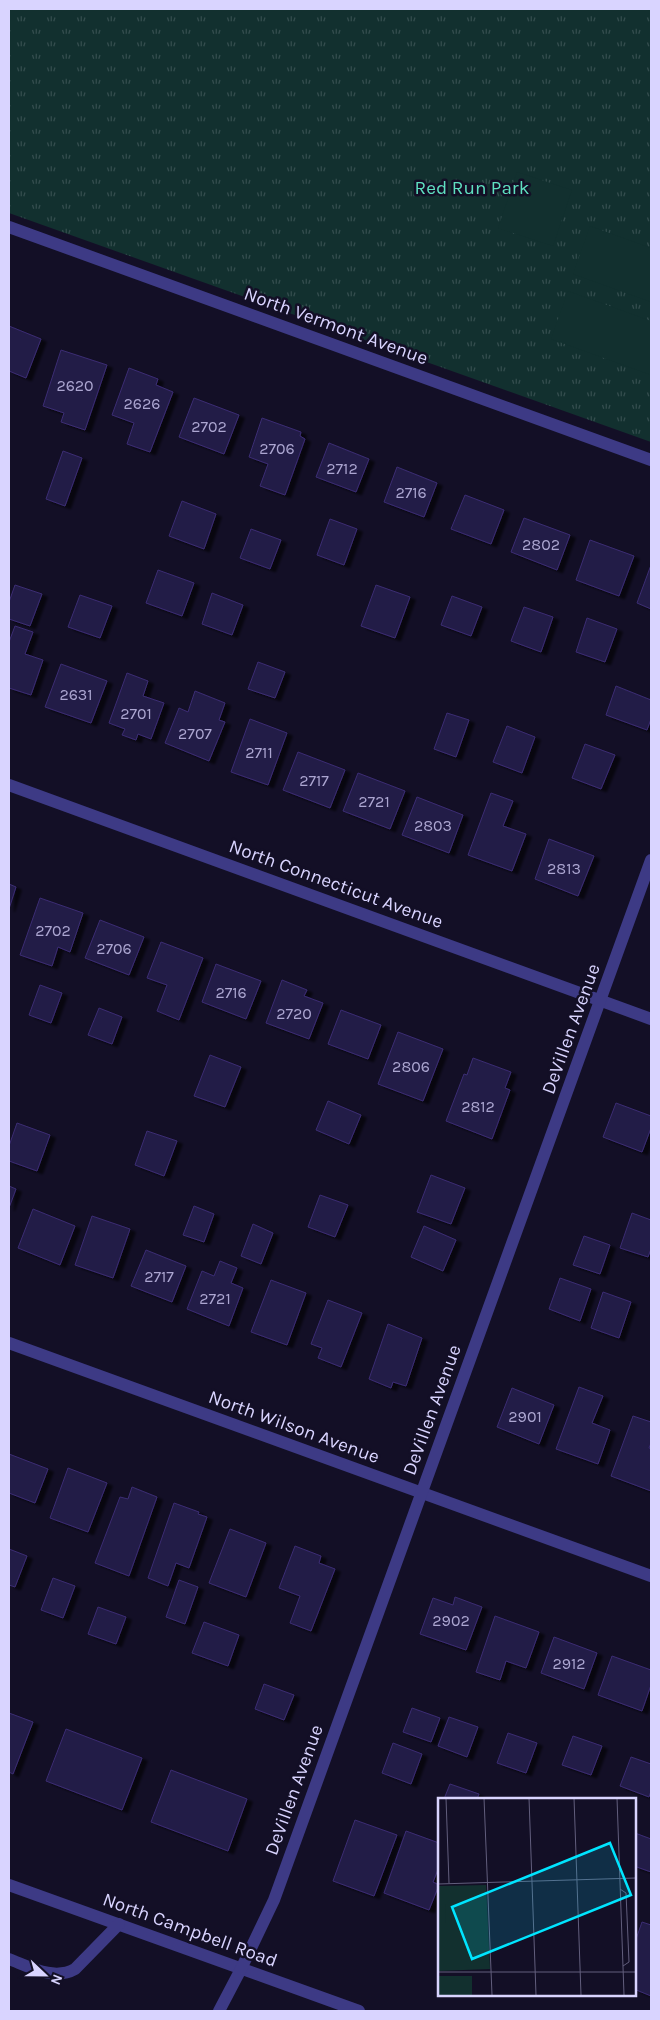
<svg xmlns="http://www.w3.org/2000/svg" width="660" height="2020" font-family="Karla,sans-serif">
<defs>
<pattern id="park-tufts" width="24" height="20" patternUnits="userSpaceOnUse" patternTransform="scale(1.25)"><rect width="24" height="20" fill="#12302f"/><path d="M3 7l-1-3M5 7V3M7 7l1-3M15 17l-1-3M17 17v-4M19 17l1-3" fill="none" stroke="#344d4e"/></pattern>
<filter id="shadow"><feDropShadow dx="5.5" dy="3" stdDeviation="1" flood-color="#0009"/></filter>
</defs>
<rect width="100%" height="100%" fill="#130f26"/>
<path fill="url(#park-tufts)" d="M9 9H651V442L9 213Z"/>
<g fill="#12302f">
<path d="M517 172 572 190 553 246 498 228Z"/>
<path d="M590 226 651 248V302L573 274Z"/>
<path d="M568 291 651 321V375L551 339Z"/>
</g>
<g fill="#241b47" stroke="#3b2d73" filter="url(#shadow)">
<path d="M9 326 41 339 26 378 9 371Z"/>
<path d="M61 350 107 365 85 430 61 422 64 413 43 406Z"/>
<path d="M129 368 158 379 156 385 173 392 150 452 127 444 134 423 112 415Z"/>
<path d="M194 398 239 415 224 454 179 437Z"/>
<path d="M262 418 301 432 300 436 305 439 285 495 260 486 268 464 249 457Z"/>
<path d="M329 443 369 459 356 492 316 477Z"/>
<path d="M63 451 82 458 65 506 46 499Z"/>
<path d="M397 467 437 483 424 517 384 502Z"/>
<path d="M465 495 504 510 491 544 451 529Z"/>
<path d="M182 501 216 514 204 549 169 536Z"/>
<path d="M524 518 570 535 557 570 511 552Z"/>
<path d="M330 519 357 529 344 565 317 555Z"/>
<path d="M251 529 281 540 270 569 240 558Z"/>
<path d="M590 540 634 556 619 596 576 580Z"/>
<path d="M651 565V609L637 603Z"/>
<path d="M158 570 194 583 182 616 146 603Z"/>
<path d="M15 585 42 594 30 626 9 619V602Z"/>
<path d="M376 585 410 597 395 638 361 626Z"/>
<path d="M212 593 243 605 232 635 202 624Z"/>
<path d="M80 595 112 606 100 638 68 627Z"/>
<path d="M452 596 482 607 471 636 441 625Z"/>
<path d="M524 607 553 617 541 652 511 641Z"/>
<path d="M587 618 617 629 605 662 576 652Z"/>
<path d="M15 626 33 632 25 654 43 660 31 695 9 688V642Z"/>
<path d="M258 662 285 672 275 698 248 689Z"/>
<path d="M61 664 107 681 91 723 45 707Z"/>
<path d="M127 673 148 681 143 696 164 703 151 739 138 734 136 740 122 735 125 729 109 723Z"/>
<path d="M616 686 651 700V719L647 730 606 715Z"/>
<path d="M195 691 225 703 219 720 225 722 209 761 165 743 179 708 188 712Z"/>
<path d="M447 713 469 720 456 757 434 749Z"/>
<path d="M250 719 287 733 268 785 231 772Z"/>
<path d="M507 726 535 737 522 773 493 762Z"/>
<path d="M585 744 615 755 601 789 572 778Z"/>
<path d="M298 752 345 770 330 808 283 790Z"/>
<path d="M358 773 405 791 390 829 343 811Z"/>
<path d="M491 793 513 801 503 826 526 834 512 871 468 855Z"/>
<path d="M417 797 463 815 449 853 402 835Z"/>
<path d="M549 839 594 856 578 896 535 879Z"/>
<path d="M9 884 16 887 9 909Z"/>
<path d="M40 898 83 913 70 952 58 947 52 966 20 955Z"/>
<path d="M100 920 144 937 129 975 85 958Z"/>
<path d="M161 942 203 958 179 1020 157 1011 167 985 147 978Z"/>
<path d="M216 964 261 981 246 1019 202 1002Z"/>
<path d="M282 980 307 990 304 996 323 1003 309 1039 266 1023Z"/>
<path d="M40 985 62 993 51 1023 29 1015Z"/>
<path d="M99 1008 122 1017 112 1044 88 1035Z"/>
<path d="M341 1010 381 1025 368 1059 328 1044Z"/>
<path d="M398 1032 443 1049 423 1101 378 1084Z"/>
<path d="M210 1055 241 1067 225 1107 194 1096Z"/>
<path d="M473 1058 511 1072 505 1088 510 1090 492 1139 446 1121 464 1074 467 1075Z"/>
<path d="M328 1101 361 1115 349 1144 316 1130Z"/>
<path d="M616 1103 651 1116V1128L642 1152 603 1137Z"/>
<path d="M17 1123 50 1135 37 1171 9 1161V1146Z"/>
<path d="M147 1131 177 1141 164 1176 135 1165Z"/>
<path d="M431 1175 465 1188 451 1224 417 1212Z"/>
<path d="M9 1186 16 1189 9 1208Z"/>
<path d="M320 1195 348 1205 335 1237 308 1227Z"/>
<path d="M194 1206 214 1214 204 1242 183 1235Z"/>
<path d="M33 1209 75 1226 60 1265 18 1248Z"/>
<path d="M632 1213 651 1220V1249L648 1257 620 1248Z"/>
<path d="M92 1216 130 1229 113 1278 75 1265Z"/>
<path d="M253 1224 273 1233 261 1264 241 1256Z"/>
<path d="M424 1226 456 1240 443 1271 411 1257Z"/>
<path d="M584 1236 610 1245 600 1274 573 1265Z"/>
<path d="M146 1250 186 1266 172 1302 131 1286Z"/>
<path d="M220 1261 237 1268 231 1283 243 1288 229 1326 187 1309 202 1271 214 1276Z"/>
<path d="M560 1278 591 1289 580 1321 549 1309Z"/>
<path d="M271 1280 306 1293 287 1345 251 1332Z"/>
<path d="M603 1292 631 1302 619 1338 591 1328Z"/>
<path d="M328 1300 362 1313 341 1367 318 1358 322 1348 311 1344Z"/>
<path d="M388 1324 422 1338 406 1386 393 1382 391 1388 369 1379Z"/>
<path d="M579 1387 603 1396 592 1423 610 1430 598 1464 556 1449Z"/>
<path d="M512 1388 554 1405 539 1444 497 1427Z"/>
<path d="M633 1416 651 1422V1443L649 1448 651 1449V1491L611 1476Z"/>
<path d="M9 1454 48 1469 35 1503 9 1493Z"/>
<path d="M68 1468 107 1483 88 1532 50 1518Z"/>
<path d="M132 1487 157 1497 129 1576 95 1563 120 1497 128 1499Z"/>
<path d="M174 1503 199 1512 198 1514 207 1517 189 1568 176 1563 168 1586 148 1578Z"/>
<path d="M230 1529 266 1543 246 1597 209 1583Z"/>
<path d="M295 1546 321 1556 319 1563 335 1569 311 1631 290 1623 300 1596 279 1588Z"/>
<path d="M9 1549 27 1556 15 1587 9 1585Z"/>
<path d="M53 1578 75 1586 63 1618 41 1610Z"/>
<path d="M179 1580 198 1587 185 1624 166 1617Z"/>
<path d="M455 1597 482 1607 466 1650 420 1634 433 1598 453 1605Z"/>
<path d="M98 1607 126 1617 116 1644 88 1634Z"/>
<path d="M495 1616 539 1632 526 1668 506 1661 500 1680 476 1672Z"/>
<path d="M204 1622 239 1635 228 1666 192 1653Z"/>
<path d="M554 1637 597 1653 584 1689 541 1673Z"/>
<path d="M612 1656 651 1670V1685L642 1711 598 1695Z"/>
<path d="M264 1684 294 1695 284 1720 255 1709Z"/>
<path d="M412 1708 440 1718 431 1742 403 1732Z"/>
<path d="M9 1713 33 1722 13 1774 9 1772Z"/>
<path d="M449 1717 478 1727 467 1757 438 1746Z"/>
<path d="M66 1729 142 1758 122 1810 46 1781Z"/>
<path d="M508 1733 537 1743 526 1773 497 1763Z"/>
<path d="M573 1736 602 1746 591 1775 562 1765Z"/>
<path d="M393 1743 422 1754 411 1784 382 1773Z"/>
<path d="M631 1757 651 1764V1791L649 1797 620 1786Z"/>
<path d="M171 1770 247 1799 228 1851 151 1822Z"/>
<path d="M450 1784 479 1794 477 1799H444Z"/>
<path d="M355 1820 397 1835 374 1896 333 1881Z"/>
<path d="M406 1831 439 1843V1867L433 1882 439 1885 429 1910 384 1893Z"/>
<path d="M635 1833 651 1839V1872L634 1866Z"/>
<path d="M642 1922 651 1925V1996L634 1989V1945Z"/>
</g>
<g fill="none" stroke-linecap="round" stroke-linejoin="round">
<g stroke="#3d3a85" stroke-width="12">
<path d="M9 227 651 460"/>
<path d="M9 785 651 1019"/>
<path d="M9 1343 651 1576"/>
<path d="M9 1885 359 2011"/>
<path d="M9 1959C30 1967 54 1981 75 1969L119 1924"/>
<path d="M219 2011 241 1969 274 1900 651 860"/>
</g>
</g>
<g text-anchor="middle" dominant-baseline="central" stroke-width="5" stroke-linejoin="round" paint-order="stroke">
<g font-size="16" fill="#aca6d1">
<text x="75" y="385">2620</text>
<text x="142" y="403">2626</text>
<text x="209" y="426">2702</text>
<text x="277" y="448">2706</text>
<text x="342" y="468">2712</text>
<text x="411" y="492">2716</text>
<text x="541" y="544">2802</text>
<text x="76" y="694">2631</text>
<text x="136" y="713">2701</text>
<text x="195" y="733">2707</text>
<text x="259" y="752">2711</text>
<text x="314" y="780">2717</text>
<text x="374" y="801">2721</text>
<text x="433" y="825">2803</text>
<text x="564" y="868">2813</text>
<text x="53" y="930">2702</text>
<text x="114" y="948">2706</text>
<text x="231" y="992">2716</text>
<text x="294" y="1013">2720</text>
<text x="411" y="1066">2806</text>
<text x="478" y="1106">2812</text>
<text x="159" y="1276">2717</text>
<text x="215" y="1298">2721</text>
<text x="525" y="1416">2901</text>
<text x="451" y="1620">2902</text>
<text x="569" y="1663">2912</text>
</g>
<g font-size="19" fill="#5fe0c0" stroke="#130f26">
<text x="472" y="188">Red Run Park</text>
</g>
<g font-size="19" fill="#d9d4ff" stroke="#130f26">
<text transform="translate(336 326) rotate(20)">North Vermont Avenue</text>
<text transform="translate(336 884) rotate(20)">North Connecticut Avenue</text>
<text transform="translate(571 1029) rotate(-70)">DeVillen Avenue</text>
<text transform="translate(432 1410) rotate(-70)">DeVillen Avenue</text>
<text transform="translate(294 1427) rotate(20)">North Wilson Avenue</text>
<text transform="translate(294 1790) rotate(-70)">DeVillen Avenue</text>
<text transform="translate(190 1930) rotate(20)">North Campbell Road</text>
</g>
</g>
<g transform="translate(438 1798)">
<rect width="198" height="198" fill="#130f26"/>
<path d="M0 178H34V197H0Z" fill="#12302f"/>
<path d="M48 87 52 171 0 173V88Z" fill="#12302f"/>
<path d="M0 106H7L8 125H0Z" fill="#12302f"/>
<path fill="none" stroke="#625e7d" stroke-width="1" d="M8 0 11 85M46 0 54 197M91 0 98 197M136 0 143 197M179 0 186 197M0 86 198 80M182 91 188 95 191 164 185 168M0 174H198"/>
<path fill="#00e5ff" fill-opacity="0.15" stroke="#00e5ff" stroke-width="2.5" d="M172 45 193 97 34 161 14 109Z"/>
<rect width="198" height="198" fill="none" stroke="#d9d4ff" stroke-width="2.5"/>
</g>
<rect width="660" height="2020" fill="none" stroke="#d9d4ff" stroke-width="20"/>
<g transform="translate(45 1975) rotate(112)" stroke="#130f26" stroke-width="4" paint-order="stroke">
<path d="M0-4L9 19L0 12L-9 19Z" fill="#d9d4ff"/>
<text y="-8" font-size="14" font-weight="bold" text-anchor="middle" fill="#d9d4ff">N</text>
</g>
</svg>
